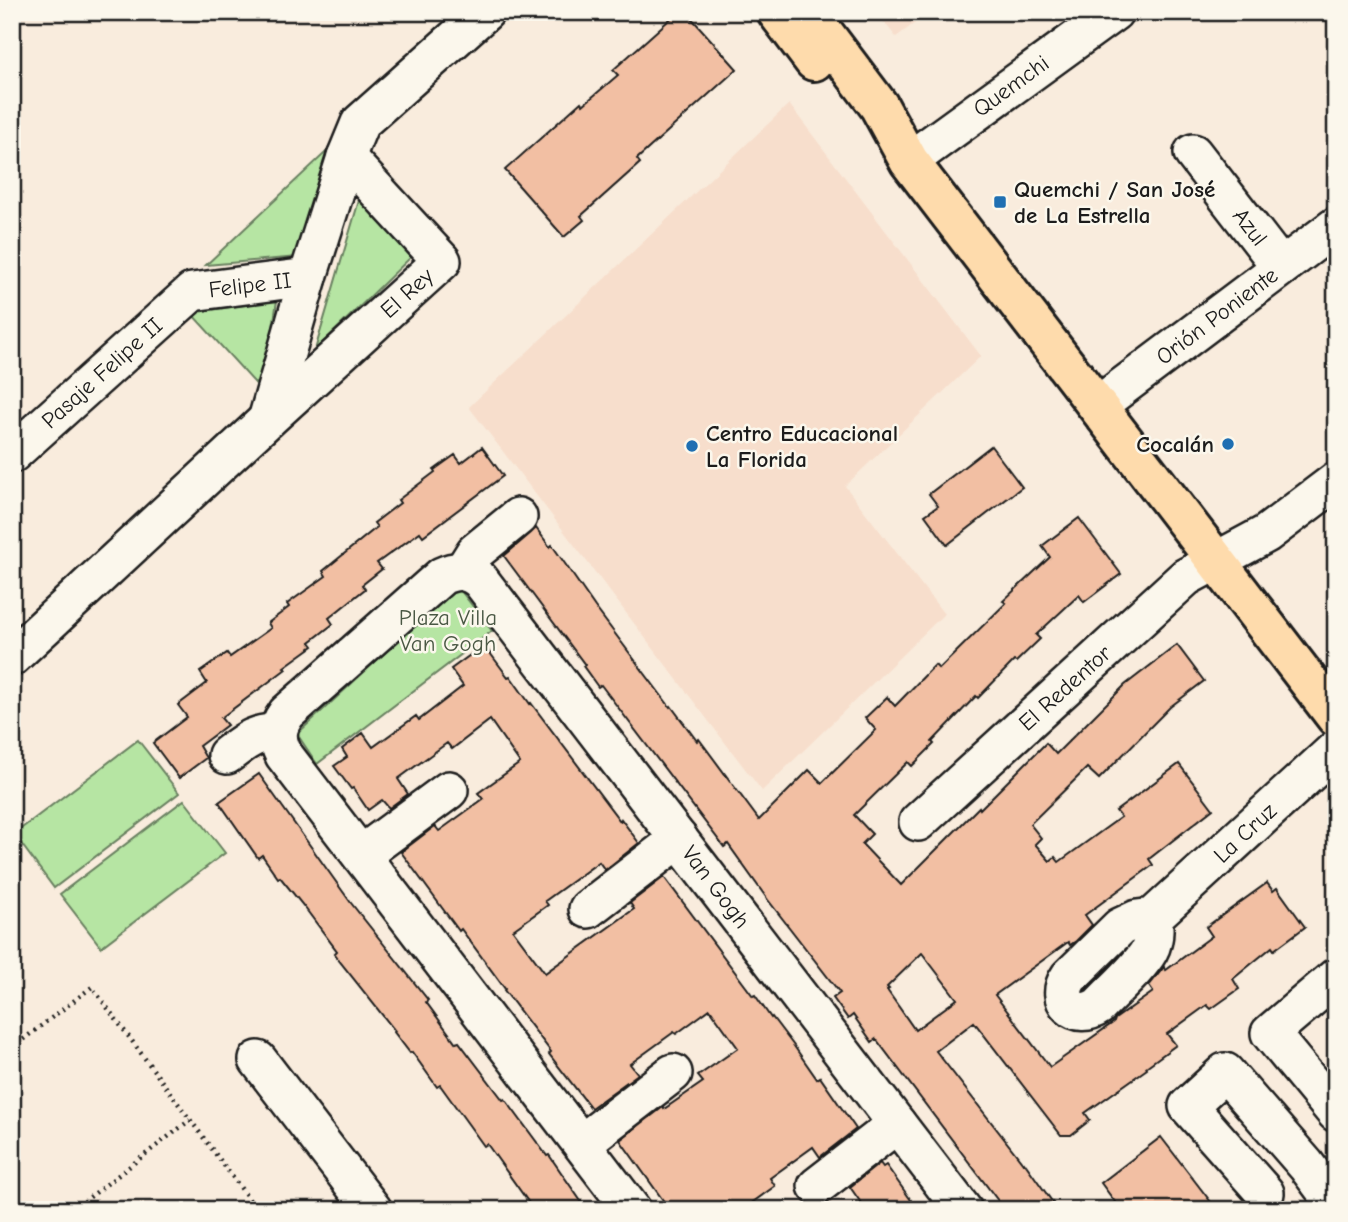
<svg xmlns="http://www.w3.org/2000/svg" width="1348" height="1222" font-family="'Comic Neue',sans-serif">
<rect width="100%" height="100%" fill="#f9ecdd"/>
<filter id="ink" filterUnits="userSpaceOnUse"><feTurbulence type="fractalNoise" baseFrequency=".0143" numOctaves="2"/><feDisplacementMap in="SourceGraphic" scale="14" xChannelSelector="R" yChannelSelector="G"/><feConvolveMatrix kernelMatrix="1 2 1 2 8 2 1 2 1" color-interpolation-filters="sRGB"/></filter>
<g filter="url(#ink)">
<g fill="#f7decc">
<path d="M876 12H930L896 37Z"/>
<path d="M789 104 981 356 845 486 944 614 762 791 469 407Z"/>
</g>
<g fill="#b6e5a3" stroke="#698060" stroke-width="2">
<path d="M341 138 310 256 206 265Z"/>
<path d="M360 197 411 257 315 350Z"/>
<path d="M277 300 264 393 191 313Z"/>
<path d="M457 586 492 631 317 764 297 734Z"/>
<path d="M138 740 179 793 54 888 14 834Z"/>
<path d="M184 800 225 853 101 947 60 894Z"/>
</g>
<g fill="#f2bfa3" stroke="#1c1c1c" stroke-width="2" fill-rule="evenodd">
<path d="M678 12H686L737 69 637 159 640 163 581 216 584 220 564 237 505 170 581 102 583 105 618 75 613 70Z"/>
<path d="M991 446 1022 487 947 545 925 515 938 506 929 494Z"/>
<path d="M482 447 503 476 423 536 420 532 377 563 382 569 362 585 365 589 329 618 333 624 310 642 313 646 284 667 286 669 221 718 227 725 199 746 206 758 179 778 153 743 187 717 178 705 207 683 200 672 227 653 230 657 271 628 268 623 289 607 287 604 326 576 323 571 377 527 374 523 400 503 398 500 435 472 434 470 455 455 461 463Z"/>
<path d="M1079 518 1121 574 1084 602 1079 595 1036 635 1040 639 1016 662 1014 661 978 698 976 696 932 742 934 744 912 766 908 762 854 815 872 834 862 844 901 885 979 807 980 809 1046 743 1056 754 1125 685 1177 645 1204 681 1170 707 1099 779 1087 768 1030 824 1041 838 1035 844 1050 861 1055 857 1059 862 1121 817 1116 811 1179 764 1213 809 1149 859 1153 865 1085 915 1092 925 1076 941 1070 945 1068 942 995 995 1050 1067 1114 1022 1115 1019 1153 992 1149 986 1164 967 1166 970 1212 936 1206 927 1267 883 1273 891 1277 888 1305 927 1274 950 1272 947 1233 979 1239 989 1211 1009 1207 1005 1167 1034 1176 1045 1146 1067 1147 1069 1085 1113 1090 1120 1071 1135H1061L974 1022 936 1051 1023 1163 1024 1162 1058 1210H1005L876 1039 872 1042 853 1015 848 1019 833 998 840 993 768 900 728 844 724 847 601 685 598 687 583 666 585 665 504 556 531 533 536 528 550 547 552 545 595 607 670 707 671 706 697 741 699 739 759 820 809 770 822 783 876 730 865 718 887 697 895 706 935 665 939 669 1006 603 1003 601 1050 557 1042 546ZM922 953 957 999 915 1030 887 990 889 989 887 987Z"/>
<path d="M484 645 508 677 510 676 530 704 531 703 620 821 621 819 639 843 605 870 599 862 545 901 548 905 513 930 545 973 634 909 630 903 664 877 753 996 755 995 771 1018 772 1017 794 1046 817 1079 820 1077 856 1129 820 1157 813 1147 770 1178 775 1186 742 1210H670L620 1140 663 1107 664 1109 703 1082 698 1076 738 1048 710 1009 676 1034 674 1032 630 1064 638 1074 591 1108 549 1054 551 1052 504 990 505 989 461 929 459 931 401 852 435 826 439 831 483 799 478 793 520 763 490 720 452 749 447 743 398 779 408 794 389 808 382 800 368 810 353 788 351 789 334 766 347 757 342 749 363 733 373 747 416 716 419 720 463 686 451 669Z"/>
<path d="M259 774 351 903 428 1000 426 1002 456 1043 459 1042 503 1100 505 1099 547 1156 549 1155 587 1210H534L487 1144 484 1146 440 1085 437 1087 412 1052 410 1053 394 1032 395 1031 334 954 337 951 305 908 280 877 278 878 262 855 258 858 219 802Z"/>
<path d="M1161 1137 1217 1210H1121L1101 1183Z"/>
<path d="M880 1163 883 1167 886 1165 918 1210H866L850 1187Z"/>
</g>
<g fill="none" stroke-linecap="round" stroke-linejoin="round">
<defs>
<g id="minor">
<path d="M1193 153 1281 267"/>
<path d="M909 161 1114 12"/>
<path d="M1097 406 1336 226"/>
<path d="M267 420 308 277 346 157 360 123 485 12"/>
<path d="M12 454 192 292 308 277"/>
<path d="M463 571 475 552 518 517"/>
<path d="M12 657 267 420 442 261 346 157"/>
<path d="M227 755C243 743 256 731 277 734"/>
<path d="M918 822 1186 577 1266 534 1336 481"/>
<path d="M361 855 449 790"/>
<path d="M588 909 679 839"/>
<path d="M1153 917C1155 929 1155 940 1149 951 1140 967 1113 991 1099 1006 1076 1022 1053 1000 1069 977L1120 927 1137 919 1153 917 1336 749"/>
<path d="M1336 977 1270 1033 1336 1113"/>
<path d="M258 1060 373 1210"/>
<path d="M582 1143 673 1073"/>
<path d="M817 1186 897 1124"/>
<path d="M1265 1193 1188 1106 1225 1072 1306 1165 1336 1205"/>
<path d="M632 1210 284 755C276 739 276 728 287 713L442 576C457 569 467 570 480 580L963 1210"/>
</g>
<g id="major">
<path d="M777 12 814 61"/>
<path d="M808 12 879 106 909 161 1336 717"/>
</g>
</defs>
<use href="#minor" stroke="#1c1c1c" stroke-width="42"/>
<use href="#major" stroke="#1c1c1c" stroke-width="44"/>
<g stroke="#1c1c1c" stroke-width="4.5" stroke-dasharray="2 5" stroke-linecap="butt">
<path d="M12 1048 92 987 257 1210"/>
<path d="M73 1210 190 1120"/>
</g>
<use href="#minor" stroke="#fbf7ec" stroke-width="37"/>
<use href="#major" stroke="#fedbac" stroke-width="38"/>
</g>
</g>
<g fill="#1f6fb2" stroke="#fbf7ec" stroke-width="2.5">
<rect x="993" y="195" width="14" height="14" rx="3.5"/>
<circle cx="1228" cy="444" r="7"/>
<circle cx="692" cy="446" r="7"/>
</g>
<g text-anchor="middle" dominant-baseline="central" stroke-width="5" stroke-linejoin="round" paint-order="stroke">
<g font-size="23" fill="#1c1c1c" stroke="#fbf7ec">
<text transform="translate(1011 86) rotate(-36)">Quemchi</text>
<text transform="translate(1250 227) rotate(52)">Azul</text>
<text transform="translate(250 285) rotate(-7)">Felipe II</text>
<text transform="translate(407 293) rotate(-42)">El Rey</text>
<text transform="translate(1217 316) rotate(-37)">Orión Poniente</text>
<text transform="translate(102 373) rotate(-42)">Pasaje Felipe II</text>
<text transform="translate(1065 688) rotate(-42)">El Redentor</text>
<text transform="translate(1245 833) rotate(-43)">La Cruz</text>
<text transform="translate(716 887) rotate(53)">Van Gogh</text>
</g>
<g font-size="23" font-weight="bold" fill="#1c1c1c" stroke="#fbf7ec" text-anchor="start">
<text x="1014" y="189">Quemchi / San José<tspan x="1014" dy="26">de La Estrella</tspan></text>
<text x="706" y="433">Centro Educacional<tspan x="706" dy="26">La Florida</tspan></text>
<text x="1214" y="444" text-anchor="end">Cocalán</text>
</g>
<g font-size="23" fill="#4a5844" stroke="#fbf7ec">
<text x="448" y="617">Plaza Villa<tspan x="448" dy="26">Van Gogh</tspan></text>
</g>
</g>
<rect width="1348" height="1222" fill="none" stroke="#fbf7ec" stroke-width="42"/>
<rect x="21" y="21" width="1306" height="1180" fill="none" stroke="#1c1c1c" stroke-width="2.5" filter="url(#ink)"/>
</svg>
